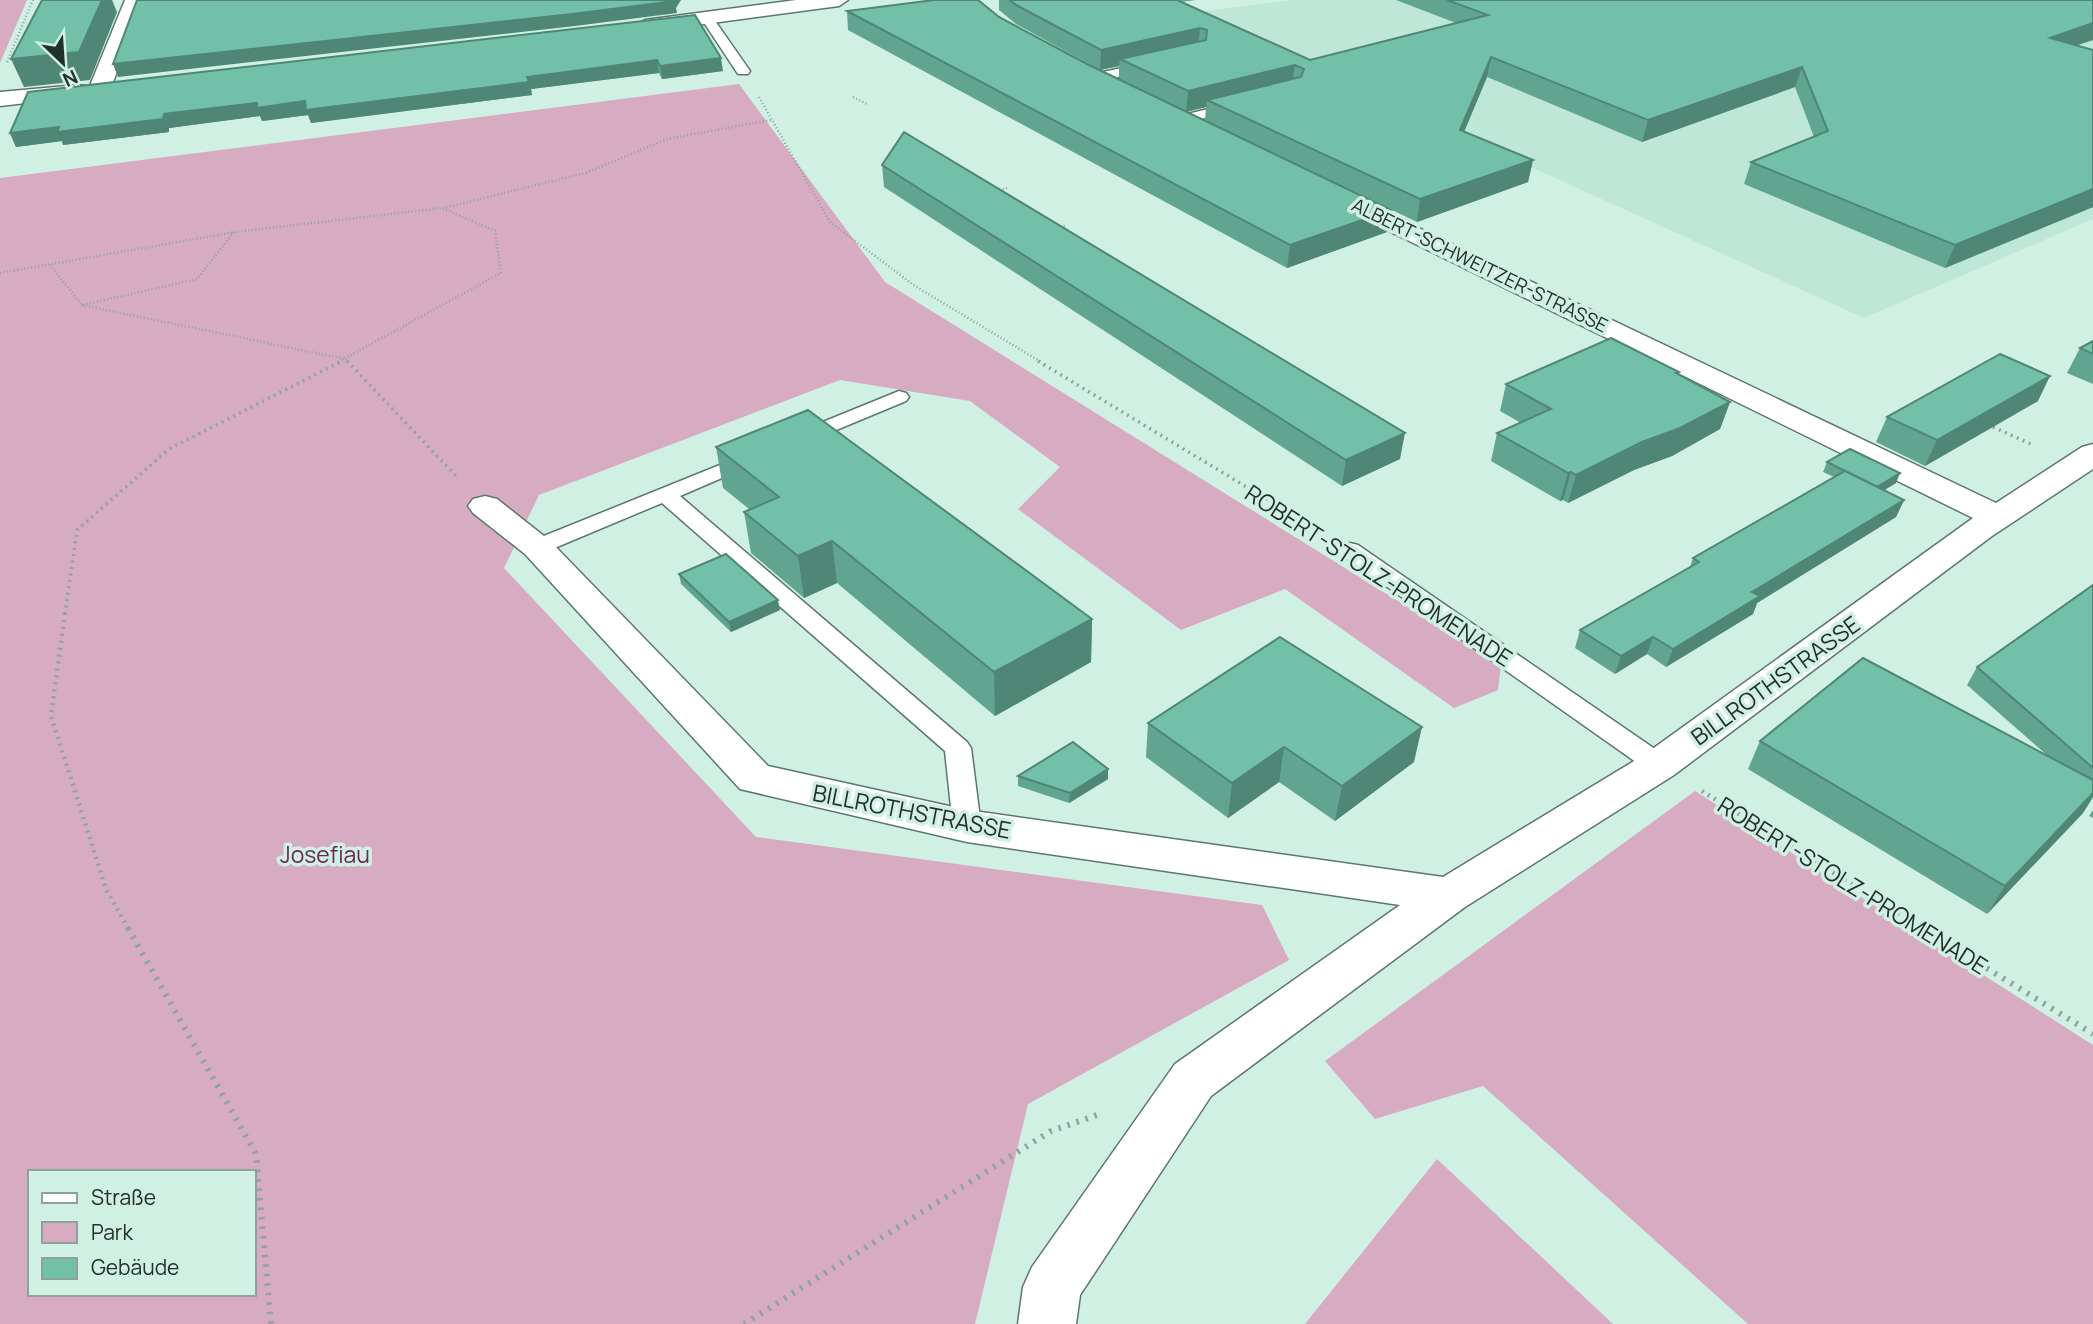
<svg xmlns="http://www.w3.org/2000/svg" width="2093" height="1324" font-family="Manrope,sans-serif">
<rect width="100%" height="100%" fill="#d1f0e4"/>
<path fill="#bfe7d8" d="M1291 0H2093V219L1864 318 1191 13Z"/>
<g fill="#d7abc2" fill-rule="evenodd">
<path d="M0 0H27L0 63Z"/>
<path d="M739 84 885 282 1501 665 1498 690 1454 708 1285 589 1181 630 1018 509 1060 467 970 401 840 380 539 495 504 568 756 837 1262 905 1289 960 1028 1104 975 1324H0V178ZM30 1172H254V1294H30Z"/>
<path d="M1695 791 2093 1045V1324H1748L1483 1086 1375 1119 1325 1061Z"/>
<path d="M1437 1159 1613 1324H1305Z"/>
</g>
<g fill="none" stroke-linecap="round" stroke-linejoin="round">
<defs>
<g id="service">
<path d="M707 14 711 15 750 71 748 74H738L736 71 701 18Z"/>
<path d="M1152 61 1159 65 1157 68 1095 82 1088 78 1090 75Z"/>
<path d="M1237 102 1244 106 1242 109 1180 124 1173 120 1175 117Z"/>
<path d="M899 391 906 393 909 397 906 401 805 443H791L788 439 791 435Z"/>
<path d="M752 452 759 454 762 458 759 462 680 496 967 742 971 748 981 826 977 833 967 836 957 833 953 826 945 751 662 503 545 552H529L526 547 529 542Z"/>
<path d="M1350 543 1358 545 1668 758 1672 765 1668 772 1659 774 1650 772 1342 555 1339 550 1342 545Z"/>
</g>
<g id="minor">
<path d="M125 0H143L111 88 108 93H92L89 88Z"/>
<path d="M796 0H848L839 6 645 32 635 26 645 20Z"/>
<path d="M78 85 86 86 89 91 86 96 0 106V92Z"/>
<path d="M1341 191 1996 503 2082 447 2093 444V469L1992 536 1674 775 1465 907 1211 1096 1080 1295 1076 1324H1018L1023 1287 1032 1267 1175 1064 1400 905 967 842 740 789 525 554 473 513 468 506 473 499 485 496 497 499 549 540 768 766 967 810 1443 877 1644 755 1973 518 1332 203 1329 198 1332 193Z"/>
</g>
</defs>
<use href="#service" stroke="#5b776d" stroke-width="3"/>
<use href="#minor" stroke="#5b776d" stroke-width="3"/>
<g stroke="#8da59c" stroke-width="2.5" stroke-dasharray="1 2.5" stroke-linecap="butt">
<path d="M7 62 33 0"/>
<path d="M759 97 830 222 915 286 1041 362"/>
<path d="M853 97 867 104"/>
<path d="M996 191 1007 188"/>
<path d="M443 208 586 173 667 139 771 120"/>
<path d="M1057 228 1067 225"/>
<path d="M50 265 82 305 197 279 234 232"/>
<path d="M0 273 235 232 442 208 495 231 501 273 338 362"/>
<path d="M82 305 345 359 348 362"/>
</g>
<g stroke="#8da59c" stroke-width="3.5" stroke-dasharray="2 4.5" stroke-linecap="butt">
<path d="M347 361 458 478"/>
<path d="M1038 361 1316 529"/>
<path d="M1993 427 2033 445"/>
<path d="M65 614 77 530 169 449 342 361"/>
</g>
<g stroke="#8da59c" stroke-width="4.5" stroke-dasharray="2 5" stroke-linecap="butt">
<path d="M65 613 51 716 106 889 129 930"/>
<path d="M1702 791 1925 930"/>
</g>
<g stroke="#8da59c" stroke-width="6" stroke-dasharray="2.5 7" stroke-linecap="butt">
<path d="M128 928 256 1154 271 1324"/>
<path d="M1922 928 2093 1034"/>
<path d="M744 1324 1051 1131 1103 1113"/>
</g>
<use href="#service" fill="#fff" fill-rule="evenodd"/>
<use href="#minor" fill="#fff" fill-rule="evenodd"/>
</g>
<g fill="#61a590">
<path d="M999 0H1196L1181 2 1310 60 1456 23 1396 0H2093V40L2076 45 2093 50V207L1945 268 1744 184 1751 162 1814 137 1795 87 1642 142 1487 77 1464 132 1533 160 1528 182 1417 222 1205 121 1206 107 1186 112 1119 79V66L1100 70 1016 24 999 10Z"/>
<path d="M847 11 999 17 1087 64 1391 210 1387 232 1287 268 848 30Z"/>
<path d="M695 15 723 71 662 79 659 73 531 89 532 95 311 123 308 115 262 121 260 116 169 128V132L63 145 62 141 16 147 10 133Z"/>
<path d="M882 165 1400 459 1342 486 884 187Z"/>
<path d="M2093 341V384L2067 373 2080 348Z"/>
<path d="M1678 374 1730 402 1720 429 1672 456 1634 470 1568 503 1563 500 1560 501 1491 461 1497 433 1521 423 1500 411 1506 384Z"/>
<path d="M2038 401 1925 466 1876 442 1887 417Z"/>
<path d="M716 447 1092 619 1091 662 995 716 837 583 804 598 751 553 744 512 749 509 723 488Z"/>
<path d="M1827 462 1896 483 1884 490 1904 500 1896 517 1757 603 1753 614 1666 667 1647 654 1615 674 1575 648 1580 630 1690 567 1693 558 1834 477 1823 472Z"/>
<path d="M679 574 780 610 731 632 681 584Z"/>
<path d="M2093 585V797L2083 813 1987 914 1748 769 1760 741 2049 757 1967 685 1977 667Z"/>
<path d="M1148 723 1414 762 1335 821 1279 782 1228 818 1146 757Z"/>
<path d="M1108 769V779L1069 803 1018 786V776Z"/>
<path d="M2093 810V818L2089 816Z"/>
</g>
<g fill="#4f8675">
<path d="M102 0H112L117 12 90 80 24 87 11 59Z"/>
<path d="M673 0H681L676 8 677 13 575 26 118 77 113 64Z"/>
<path d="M2093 23V40L2042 57 2050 38Z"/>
<path d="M1200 28 1198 47 1120 59 1119 66 1100 70 1101 50Z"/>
<path d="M1491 57 1487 77 1456 151 1460 130Z"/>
<path d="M721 58 723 71 662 79 660 66Z"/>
<path d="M657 60 659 73 531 89 532 95 311 123 308 115 262 121 260 116 169 128V132L63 145 62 141 16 147 10 133 257 103 305 101 527 77Z"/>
<path d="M1295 65 1292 85 1207 100 1206 107 1186 112 1188 91Z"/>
<path d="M1802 67 1795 87 1642 142 1648 120Z"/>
<path d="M1533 160 1528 182 1417 222 1420 199Z"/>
<path d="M2093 189V207L1945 268 1955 245Z"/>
<path d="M1391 210 1387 232 1287 268 1290 245Z"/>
<path d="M2050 376 2038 401 1925 466 1937 440Z"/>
<path d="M1730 402 1720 429 1672 456 1634 470 1568 503 1576 475Z"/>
<path d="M1405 433 1400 459 1342 486 1346 460Z"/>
<path d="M1571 472 1563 500 1560 501 1568 473Z"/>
<path d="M1900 473 1896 483 1873 497 1877 487Z"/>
<path d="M1904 500 1896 517 1757 603 1753 614 1666 667 1673 649 1752 592Z"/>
<path d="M832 541 837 583 804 598 798 556Z"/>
<path d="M778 600 780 610 731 632 729 622Z"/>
<path d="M1092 619 1091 662 995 716 994 672Z"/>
<path d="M1653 637 1647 654 1615 674 1621 656Z"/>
<path d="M1422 727 1414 762 1335 821 1342 786Z"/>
<path d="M1284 747 1279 782 1228 818 1232 783Z"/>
<path d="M1108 769V779L1069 803 1070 793Z"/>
<path d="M2093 793V797L2083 813 1987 914 2005 886Z"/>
</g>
<g fill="#71c0a7" stroke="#4f8675" stroke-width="2">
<path d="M42 0H102L79 52 11 59Z"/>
<path d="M137 0H674L675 1 572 14 113 64Z"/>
<path d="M934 0H978L999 17 1087 64 1391 210 1290 245 847 11Z"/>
<path d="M1010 0H1177L1310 60 1488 15 1447 0H2093V23L2050 38 2093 50V189L1955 245 1751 162 1828 131 1802 67 1648 120 1491 57 1460 130 1533 160 1420 199 1207 100 1301 77 1304 69 1295 65 1188 91 1120 59 1206 40 1207 30 1200 28 1101 50 1016 5Z"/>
<path d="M695 15 721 58 660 66 657 60 527 77 529 82 306 110 305 101 257 108V103L164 114 163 119 57 132 59 127 10 133 28 92Z"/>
<path d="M904 132 1405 433 1346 460 882 165Z"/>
<path d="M1611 338 1679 372 1676 373 1730 402 1680 428 1642 442 1576 475 1571 472 1568 473 1497 433 1551 409 1506 384Z"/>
<path d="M2093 341V354L2080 348Z"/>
<path d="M2000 354 2050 376 1937 440 1887 417Z"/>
<path d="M808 410 1092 619 994 672 832 541 798 556 744 512 779 497 716 447Z"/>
<path d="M1850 449 1900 473 1877 487 1827 462Z"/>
<path d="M1845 471 1904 500 1752 592 1760 596 1673 649 1653 637 1621 656 1580 630 1699 562 1693 558Z"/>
<path d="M726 554 778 600 729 622 679 574Z"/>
<path d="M2093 585V768L1977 667Z"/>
<path d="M1280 637 1422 727 1342 786 1284 747 1232 783 1148 723Z"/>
<path d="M1863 658 2093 780V793L2005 886 1760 741Z"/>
<path d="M1073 742 1108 769 1070 793 1018 776Z"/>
</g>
<g text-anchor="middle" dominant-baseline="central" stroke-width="7" stroke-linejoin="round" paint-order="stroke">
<g font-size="19" fill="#232f2a" stroke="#d1f0e4">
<text transform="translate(1480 265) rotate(26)">ALBERT-SCHWEITZER-STRASSE</text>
</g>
<g font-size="23" fill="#232f2a" stroke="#d1f0e4">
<text transform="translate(1379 575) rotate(33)">ROBERT-STOLZ-PROMENADE</text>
<text transform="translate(1775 680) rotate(-36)">BILLROTHSTRASSE</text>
<text transform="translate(912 811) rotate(11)">BILLROTHSTRASSE</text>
<text transform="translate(1853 885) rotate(32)">ROBERT-STOLZ-PROMENADE</text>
</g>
<g font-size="23" fill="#702653" stroke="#d1f0e4">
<text x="325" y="854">Josefiau</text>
</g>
</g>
<rect x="28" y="1170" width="228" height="126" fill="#d1f0e4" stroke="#8ba39a" stroke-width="2"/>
<rect x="42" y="1193" width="35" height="10" fill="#ffffff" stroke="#8ba39a" stroke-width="2"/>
<text x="91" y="1205" font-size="21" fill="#232f2a">Straße</text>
<rect x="42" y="1222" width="35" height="21" fill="#d7abc2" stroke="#8ba39a" stroke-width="2"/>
<text x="91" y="1240" font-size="21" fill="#232f2a">Park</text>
<rect x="42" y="1258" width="35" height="21" fill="#71c0a7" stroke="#8ba39a" stroke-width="2"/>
<text x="91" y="1275" font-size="21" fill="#232f2a">Gebäude</text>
<g transform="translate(63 63) rotate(155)" stroke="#d1f0e4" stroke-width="5" paint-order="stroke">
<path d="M0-5L12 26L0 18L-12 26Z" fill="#232f2a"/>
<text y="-10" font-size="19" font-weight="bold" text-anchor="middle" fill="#232f2a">N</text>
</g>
</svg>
